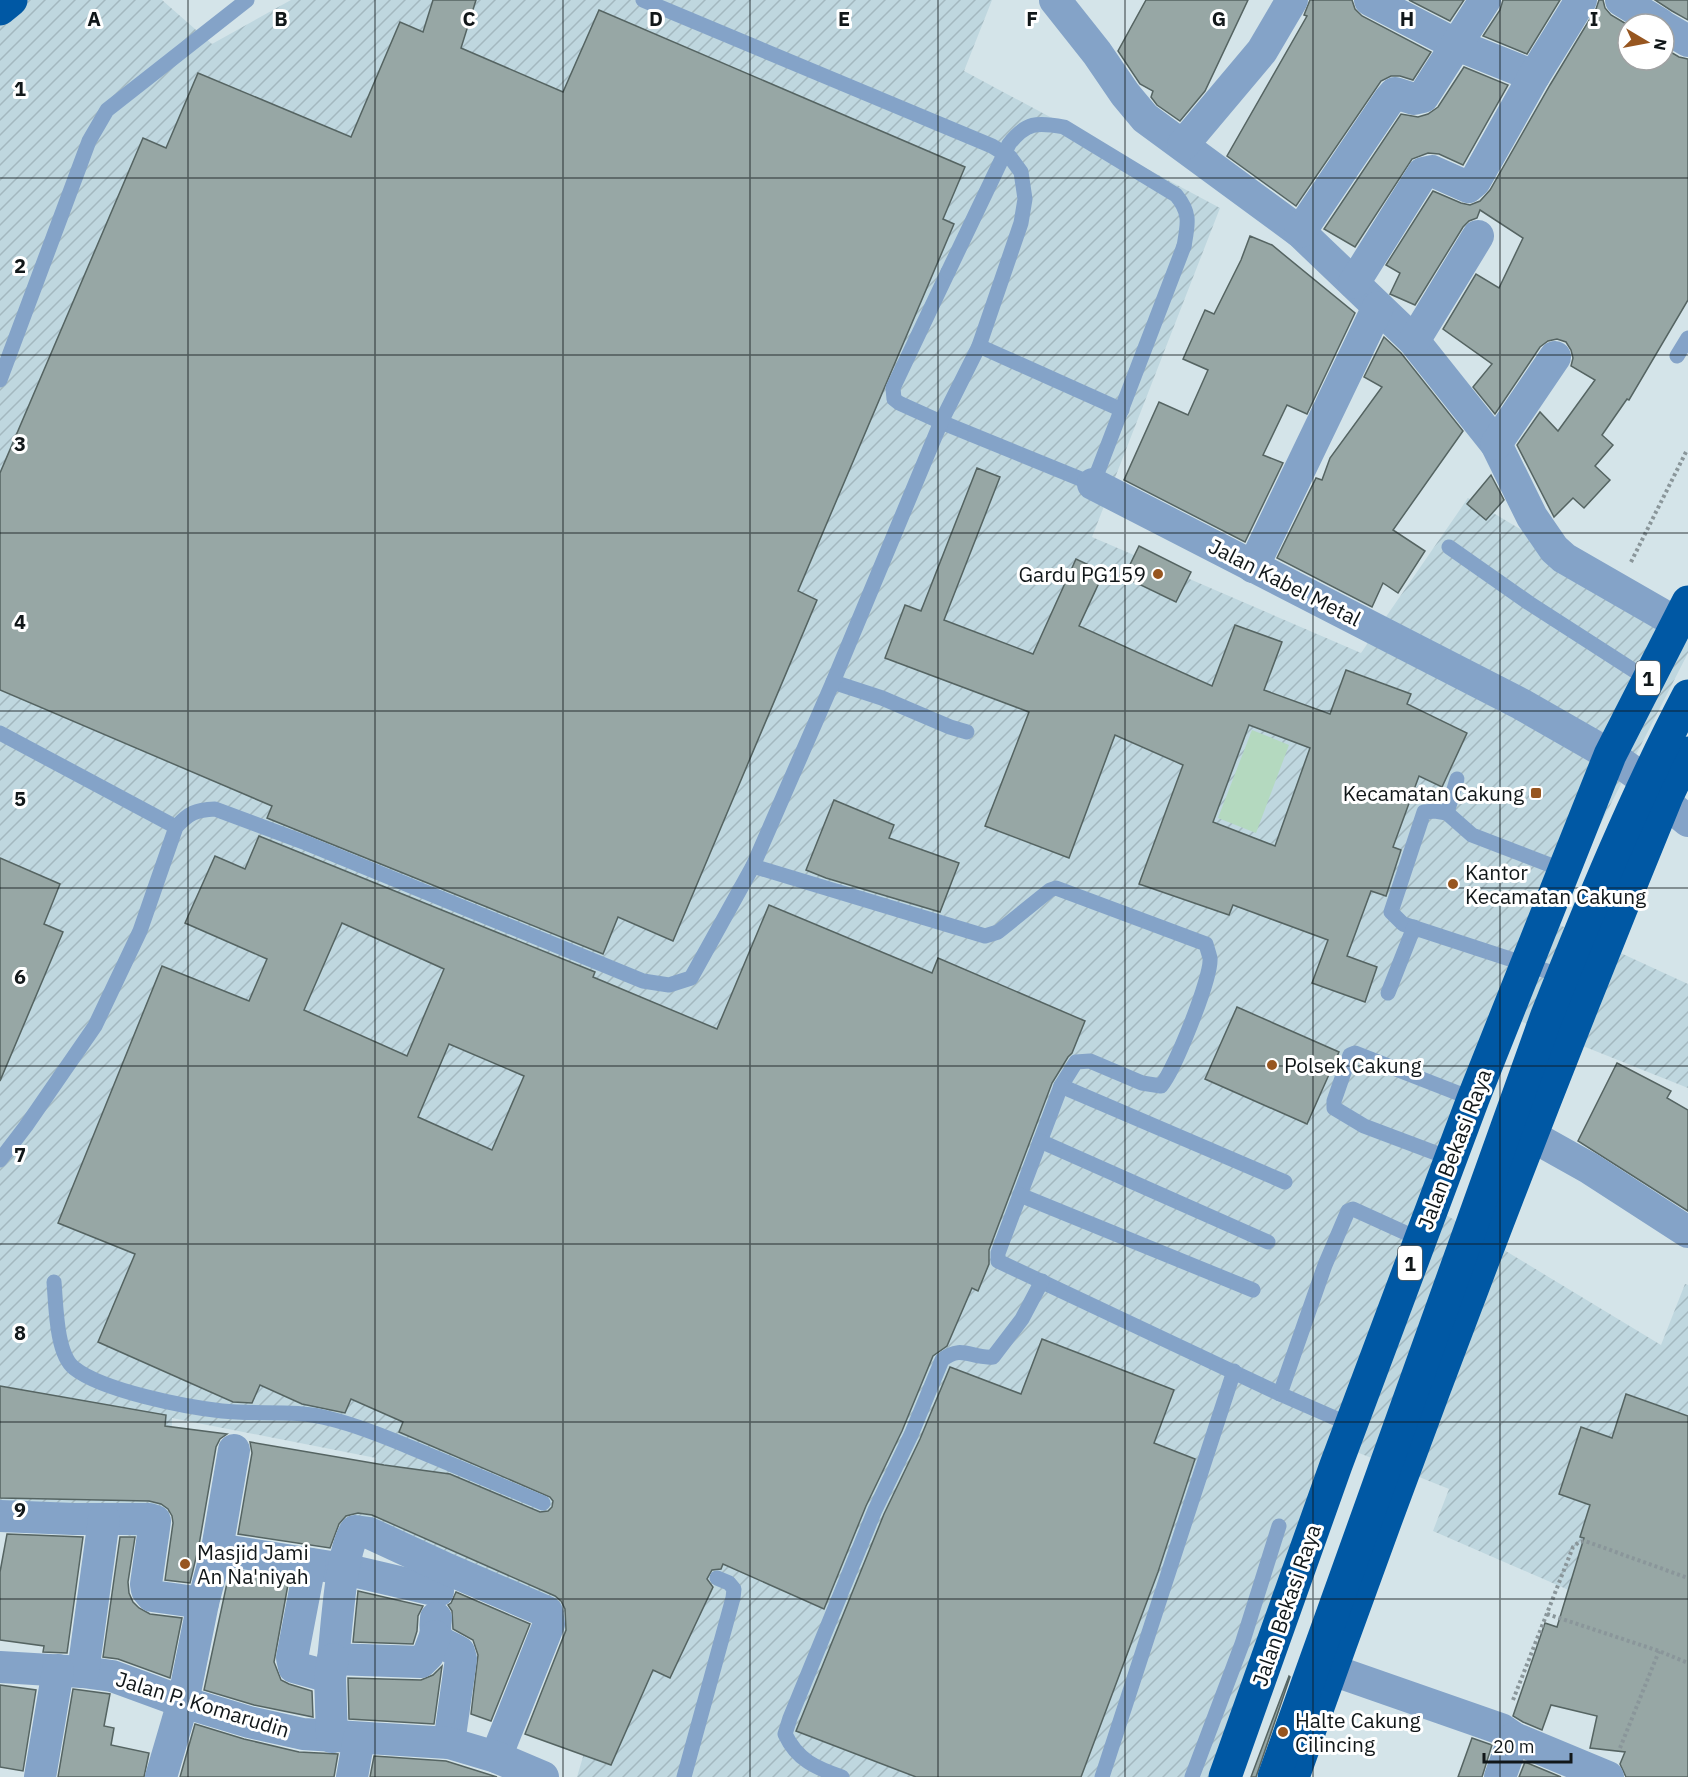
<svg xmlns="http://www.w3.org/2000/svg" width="1688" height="1777" font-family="'IBM Plex Sans',sans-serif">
<defs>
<pattern id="industrial-furrows" width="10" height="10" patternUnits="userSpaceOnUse" patternTransform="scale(1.5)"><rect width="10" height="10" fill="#bfd7df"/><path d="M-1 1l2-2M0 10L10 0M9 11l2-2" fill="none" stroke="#a3b8bf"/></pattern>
</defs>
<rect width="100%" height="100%" fill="#d4e4e9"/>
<path fill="url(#industrial-furrows)" d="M0 0H162L212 44 291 0H992L964 71 1220 208 1092 537 1361 653 1468 498 1688 629V653L1551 921 1688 984V1088L1500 1013 1428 1204 1661 1345 1685 1284 1688 1285V1584L1571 1591 1433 1531 1449 1489 1339 1445 1233 1777H577L613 1655 348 1534 376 1458 172 1418 169 1539 0 1525Z"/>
<path fill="#b4d9bf" d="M1252 730 1289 745 1256 833 1218 818Z"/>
<g fill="#97a7a5" stroke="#556462" stroke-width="1.5" fill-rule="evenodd">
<path d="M433 0H476L461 48 563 92 599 10 965 167 943 219 954 224 798 591 817 600 673 941 618 917 603 954 267 818 272 806 0 690V473L143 138 166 148 198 73 351 137 400 22 423 32Z"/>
<path d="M1146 0H1248L1205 91 1180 121 1157 105 1151 97 1153 91 1140 84 1118 51Z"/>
<path d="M1310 0H1352L1355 9 1362 16 1431 52 1413 80 1400 76H1391L1381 81 1296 206 1227 156 1307 16 1304 15Z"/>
<path d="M1409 0H1464L1450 21Z"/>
<path d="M1503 0H1560L1527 54 1483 36 1500 10Z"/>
<path d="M1599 0H1603L1605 8 1611 15 1628 25V60H1664V48L1679 57 1688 59V300L1629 400 1627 399 1602 435 1613 445 1595 466 1610 480 1584 508 1573 498 1554 517 1517 445 1540 412 1558 431 1595 380 1571 366 1573 358 1571 350 1566 342 1557 339 1548 341 1540 347 1495 414 1473 387 1492 364 1443 329 1476 274 1499 288 1523 238 1480 210 1477 218 1469 221 1463 227 1415 305 1390 294 1400 273 1386 265 1433 191 1461 203 1470 205 1480 201 1490 190 1550 85 1596 9Z"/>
<path d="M1655 0H1688V20L1672 11Z"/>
<path d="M1464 67 1508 85 1463 165 1439 154 1428 153 1412 159 1355 247 1324 229 1401 114 1418 117 1428 114 1438 107Z"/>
<path d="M1250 236 1272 245 1355 313 1307 414 1287 405 1263 455 1283 463 1245 542 1124 480 1159 402 1188 415 1208 370 1183 359 1205 310 1214 314 1241 260Z"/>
<path d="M1384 337 1401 353 1463 431 1393 530 1425 551 1398 593 1383 583 1372 607 1277 558 1316 478 1322 480 1330 458 1382 387 1364 377Z"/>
<path d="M977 468 1000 477 944 620 1033 654 1076 559 1104 572 1079 626 1212 686 1235 625 1282 642 1264 690 1330 714 1346 670 1411 694 1407 704 1467 733 1442 787 1419 776 1393 847 1401 850 1386 896 1371 891 1347 956 1377 967 1365 1002 1312 983 1328 940 1233 905 1229 915 1139 884 1183 765 1115 735 1069 858 985 826 1029 712 885 658 905 605 921 611ZM1249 725 1310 748 1275 846 1213 822Z"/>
<path d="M1491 475 1504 500 1486 520 1467 504Z"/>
<path d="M1139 546 1191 572 1176 602 1124 577Z"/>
<path d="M834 800 894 825 889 838 959 863 940 912 826 878 806 870Z"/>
<path d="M259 836 595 972 593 977 717 1029 769 905 932 973 938 958 1085 1021 1072 1053 1068 1057 1052 1083 989 1250V1264L978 1291 972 1288 947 1346 933 1356 902 1431 866 1506 824 1609 723 1564 721 1569 712 1570 707 1579 713 1587 670 1678 653 1670 611 1765 525 1734 566 1630 565 1609 561 1601 555 1596 372 1515 358 1513 346 1516 339 1524 330 1548 238 1534 252 1453 250 1442 384 1465 450 1474 540 1512 548 1511 552 1507 553 1501 550 1497 399 1432 403 1422 351 1399 345 1413 302 1404 260 1385 252 1403 233 1402 98 1342 135 1254 58 1223 162 966 249 1001 267 959 185 923 215 856 245 869ZM342 923 444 969 407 1056 304 1010ZM449 1044 524 1076 492 1150 418 1117Z"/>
<path d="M0 858 60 884 44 924 63 932 0 1081Z"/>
<path d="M1237 1007 1339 1052 1307 1124 1205 1079Z"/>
<path d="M1617 1063 1671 1091 1667 1098 1688 1110V1211L1578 1141Z"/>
<path d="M1042 1339 1174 1390 1154 1443 1195 1459 1158 1572 1081 1777H916L796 1731 884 1514 920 1439 950 1367 1021 1394Z"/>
<path d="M0 1386 166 1415 165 1426 227 1434 220 1439 216 1447 199 1545 190 1583 165 1580 173 1523 172 1516 168 1509 161 1504 149 1501 0 1498Z"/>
<path d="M1626 1394 1688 1416V1777H1626L1620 1764 1625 1752 1590 1748 1597 1716 1551 1705 1542 1730 1523 1722 1513 1716 1545 1623 1557 1627 1584 1538 1580 1537 1590 1505 1559 1494 1581 1427 1612 1438Z"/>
<path d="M7 1534 83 1537 67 1653 43 1652 44 1646 0 1640V1572Z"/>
<path d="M120 1537H135L128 1582 129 1593 133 1602 139 1608 150 1614 182 1618 170 1678 118 1659 103 1657Z"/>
<path d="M230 1569 289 1579 274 1662 281 1680 289 1684 312 1691 313 1717 254 1705 204 1690Z"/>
<path d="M358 1591 423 1606 418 1616 417 1631 413 1644 353 1642Z"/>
<path d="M456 1592 530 1624 491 1721 471 1714 478 1655 473 1640 453 1629 452 1611 448 1605 451 1603Z"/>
<path d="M442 1666 434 1724 349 1719 348 1678 421 1680 433 1675Z"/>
<path d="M1289 1676 1290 1677 1256 1777H1251Z"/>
<path d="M0 1685 36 1690 23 1771 0 1767Z"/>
<path d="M73 1689 110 1694 104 1726 114 1728 111 1745 149 1753 144 1777H58Z"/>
<path d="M195 1724 244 1739 299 1752 338 1754 334 1777H180Z"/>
<path d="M1472 1738 1492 1745 1482 1777H1458Z"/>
<path d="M374 1756 446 1761 497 1777H370Z"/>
<path d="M1525 1762 1561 1777H1519Z"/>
</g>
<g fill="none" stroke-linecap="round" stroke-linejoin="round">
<g stroke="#8a969a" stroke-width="4" stroke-dasharray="3 3" stroke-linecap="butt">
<path d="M1631 562 1686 452"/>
<path d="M1547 1614 1659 1651 1688 1663"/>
<path d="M1513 1700 1573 1547 1579 1542 1585 1541 1688 1578"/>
<path d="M1620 1748 1659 1651"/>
</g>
<g stroke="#84a3c8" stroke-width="15">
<path d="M643 0 992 146 1010 157 1021 172 1025 199 1021 223 979 346"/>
<path d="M948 272 893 388 894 399 899 403 941 422 1093 484 1184 246"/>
<path d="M1677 356 1688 338"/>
<path d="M0 380 89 141 107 110 247 0"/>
<path d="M1449 547 1529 603 1647 679"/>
<path d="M833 682 882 698 950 727 967 732"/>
<path d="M0 733 176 827"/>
<path d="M1447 813 1457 779"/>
<path d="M753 866 985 936 998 932 1050 890 1056 888 1206 944C1207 948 1209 954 1210 958 1212 977 1174 1071 1161 1086L1142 1083 1090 1061 1076 1062 1061 1086 998 1253V1261L1280 1394 1351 1425"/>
<path d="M1563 870 1472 835 1447 813 1435 811 1424 812 1391 912 1403 924 1565 977"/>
<path d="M1388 993 1414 927"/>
<path d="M1061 1086 1285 1182"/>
<path d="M1040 1141 1268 1242"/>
<path d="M1449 1158 1364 1126 1334 1108V1101L1350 1055 1355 1053 1473 1099"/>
<path d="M0 1160 26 1126 95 1026 140 931 176 827C189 813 195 810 215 809L306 843 643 981 669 985 691 978 753 866 833 682 941 422 979 346 1122 410"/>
<path d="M1020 1195 1253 1290"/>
<path d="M54 1282C56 1304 56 1354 74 1368 103 1391 186 1407 222 1411 259 1415 295 1409 331 1419 359 1426 386 1437 412 1448 456 1466 499 1485 543 1503"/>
<path d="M1280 1394 1325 1265 1348 1211 1353 1209 1419 1239"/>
<path d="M684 1777 733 1598 734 1589 729 1583 717 1578"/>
<path d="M842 1777C816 1768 797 1760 785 1734L790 1718 875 1510 911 1435 942 1360C962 1344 971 1359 993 1357L1022 1319 1042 1281"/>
<path d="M1102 1777 1234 1371"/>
<path d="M1192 1777 1242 1644 1279 1526"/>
</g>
<g stroke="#84a3c8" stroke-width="32">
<path d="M1055 0 1097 53 1125 94 1145 118 1300 232 1414 341 1496 444 1532 517 1554 549 1564 558 1677 623"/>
<path d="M1370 0 1457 45 1534 76"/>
<path d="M1621 0 1660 24"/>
<path d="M1664 27 1688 41"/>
<path d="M1183 145 1262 51 1292 0"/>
<path d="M1300 232 1389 100 1395 93 1414 99 1423 97 1485 0"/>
<path d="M1354 283 1423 173 1432 171 1468 187 1475 181 1534 76 1581 0"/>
<path d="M1414 341 1478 236"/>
<path d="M1496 444 1555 357"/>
<path d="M1093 484 1521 704 1610 755 1667 796 1671 807 1688 821"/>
<path d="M1253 567 1378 307"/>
<path d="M1530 1135 1589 1168 1688 1232"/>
<path d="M0 1516 74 1519H149L155 1521 146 1584 147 1590 152 1596 203 1603"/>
<path d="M217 1549 344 1569 438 1591"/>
<path d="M310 1564 292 1658 294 1667 330 1677"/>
<path d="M436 1618C433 1642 439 1641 459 1652L461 1659 449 1743"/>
<path d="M435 1636 428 1655 421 1662 333 1659C337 1628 340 1556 355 1531L369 1533 447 1569 547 1612 549 1624 496 1757"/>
<path d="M0 1667 83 1672 112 1676 183 1702 249 1722 303 1734 449 1743 496 1757 543 1777"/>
<path d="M1332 1670 1501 1729 1514 1738 1608 1777"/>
<path d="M83 1672 104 1519"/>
<path d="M332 1737 330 1677 333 1659"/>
<path d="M40 1777 58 1670"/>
<path d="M161 1777 183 1702 203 1603 217 1549 234 1450"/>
<path d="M352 1777 359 1738"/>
<path d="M1500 1777 1514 1738"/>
</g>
<g stroke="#0058a4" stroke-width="33">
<path d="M0 9 11 0"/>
<path d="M1225 1777 1336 1465 1473 1099 1610 755 1688 602"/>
<path d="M1293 1777C1410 1447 1534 1120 1667 796L1688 753"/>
</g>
<path stroke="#84a3c8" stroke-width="15" d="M948 272 1009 144C1026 122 1037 122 1064 127L1176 195C1191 213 1188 224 1184 246"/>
<path stroke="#0058a4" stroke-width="33" d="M1274 1777 1547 1015C1590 907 1634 799 1688 696"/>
</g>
<path fill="none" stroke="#111719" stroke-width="1.5" stroke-opacity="0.55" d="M188 0V1777M375 0V1777M563 0V1777M750 0V1777M938 0V1777M1125 0V1777M1313 0V1777M1500 0V1777M0 178H1688M0 355H1688M0 533H1688M0 711H1688M0 888H1688M0 1066H1688M0 1244H1688M0 1422H1688M0 1599H1688"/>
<g fill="#975620" stroke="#fff" stroke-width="2">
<circle cx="1158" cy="574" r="6"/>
<rect x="1530" y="787" width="12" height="12" rx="3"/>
<circle cx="1453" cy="884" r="6"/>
<circle cx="1272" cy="1065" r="6"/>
<circle cx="185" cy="1564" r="6"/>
<circle cx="1283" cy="1732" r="6"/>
</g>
<g text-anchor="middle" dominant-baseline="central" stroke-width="6" stroke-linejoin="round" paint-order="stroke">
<g fill="#fff" stroke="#585d5e" stroke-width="1.5">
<rect x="1636" y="661" width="24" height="34" rx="4.5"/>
<rect x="1398" y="1246" width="24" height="34" rx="4.5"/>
</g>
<g font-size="20" font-weight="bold" fill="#111719">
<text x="1648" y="678">1</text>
<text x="1410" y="1263">1</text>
</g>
<g font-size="21" fill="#111719" stroke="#fff" text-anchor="start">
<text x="1146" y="574" text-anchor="end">Gardu PG159</text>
<text x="1524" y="793" text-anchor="end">Kecamatan Cakung</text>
<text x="1465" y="872">Kantor<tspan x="1465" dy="24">Kecamatan Cakung</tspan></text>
<text x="1284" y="1065">Polsek Cakung</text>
<text x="197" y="1552">Masjid Jami<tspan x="197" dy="24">An Na'niyah</tspan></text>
<text x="1295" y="1720">Halte Cakung<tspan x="1295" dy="24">Cilincing</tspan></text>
</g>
<g font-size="21" fill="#111719" stroke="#fff">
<text transform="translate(1285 582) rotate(27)">Jalan Kabel Metal</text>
<text transform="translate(1454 1149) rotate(-69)">Jalan Bekasi Raya</text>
<text transform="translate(1286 1605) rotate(-71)">Jalan Bekasi Raya</text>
<text transform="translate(203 1704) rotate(17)">Jalan P. Komarudin</text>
</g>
</g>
<g font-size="20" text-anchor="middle" font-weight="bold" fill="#111719" stroke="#fff" stroke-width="6" stroke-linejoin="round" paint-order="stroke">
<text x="94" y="26">A</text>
<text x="281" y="26">B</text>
<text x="469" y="26">C</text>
<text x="656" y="26">D</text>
<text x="844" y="26">E</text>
<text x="1032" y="26">F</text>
<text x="1219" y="26">G</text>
<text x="1407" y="26">H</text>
<text x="1594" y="26">I</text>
<text x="20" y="96">1</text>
<text x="20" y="273">2</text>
<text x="20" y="451">3</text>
<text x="20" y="629">4</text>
<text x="20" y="806">5</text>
<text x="20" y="984">6</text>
<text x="20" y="1162">7</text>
<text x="20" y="1340">8</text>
<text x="20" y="1517">9</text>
</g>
<g transform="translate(1646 42) rotate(100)"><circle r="28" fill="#ffffff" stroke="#a0a2a3" stroke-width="1.5"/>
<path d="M0-4.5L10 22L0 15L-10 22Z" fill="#975620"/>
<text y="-9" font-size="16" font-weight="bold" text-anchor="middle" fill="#111719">N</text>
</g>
<path d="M1484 1753v9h87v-9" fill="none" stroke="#111719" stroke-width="3"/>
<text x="1493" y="1753" font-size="18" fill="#111719" stroke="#ffffff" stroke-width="4.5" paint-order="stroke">20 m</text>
</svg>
